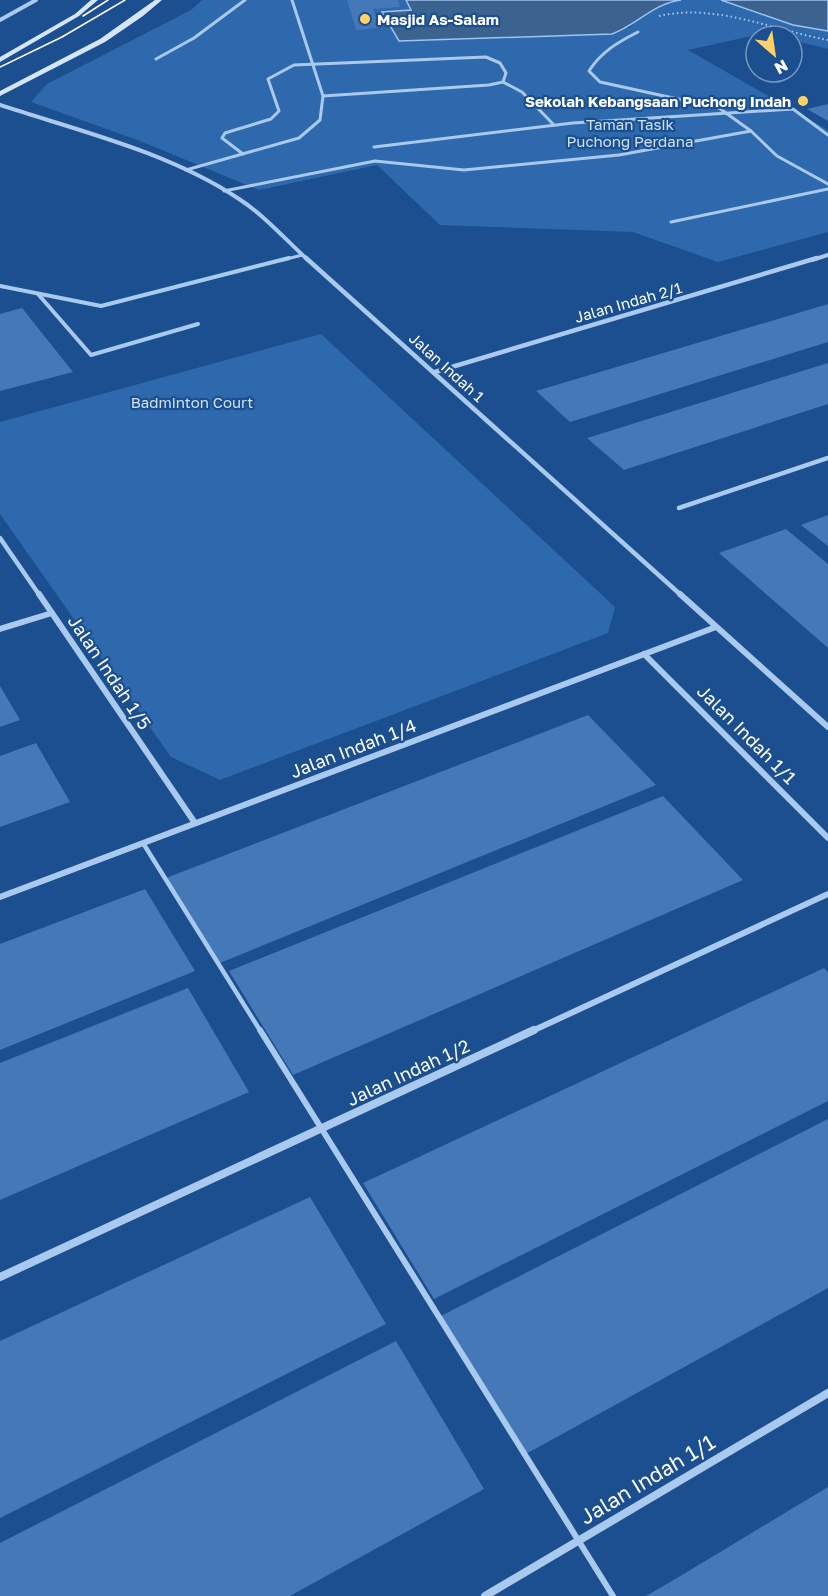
<svg xmlns="http://www.w3.org/2000/svg" width="828" height="1596" font-family="'Golos Text',sans-serif">
<rect width="100%" height="100%" fill="#1b4f8f"/>
<g fill="#2e69ad">
<path d="M202 0H470L629 28 644 13 677 0H721L793 25 828 30V49L792 40V36L765 33 688 50 828 130V232L718 262 633 232 440 225 377 165 259 190 140 141 31 102 47 84 191 10Z"/>
<path d="M321 334 615 607 608 633 220 780 171 757 0 514V422Z"/>
</g>
<g fill="#3c6290" stroke="#9cc4f0" stroke-width="1.5">
<path d="M406 0H681C652 4 637 25 612 34L399 41 382 12 411 10Z"/>
<path d="M721 0H828V31L793 25Z"/>
</g>
<g fill="#4478b7">
<path d="M347 0H398L400 7 373 9 380 28 356 30Z"/>
<path d="M828 104V121L807 109Z"/>
<path d="M828 304V342L570 422 536 391Z"/>
<path d="M22 308 73 372 0 391V314Z"/>
<path d="M828 363V404L624 470 587 438Z"/>
<path d="M828 515V546L801 525Z"/>
<path d="M786 529 828 564V648L719 553Z"/>
<path d="M0 686 20 720 0 727Z"/>
<path d="M588 715 656 785 220 963 166 878Z"/>
<path d="M36 743 70 802 0 827V756Z"/>
<path d="M663 796 743 880 293 1075 229 971Z"/>
<path d="M145 889 195 971 0 1050V944Z"/>
<path d="M824 968 828 972V1101L434 1299 363 1183Z"/>
<path d="M188 988 249 1092 0 1200V1063Z"/>
<path d="M828 1119V1288L524 1455 439 1317Z"/>
<path d="M310 1197 386 1324 0 1518V1341Z"/>
<path d="M396 1341 484 1489 290 1596H0V1543Z"/>
<path d="M828 1487V1596H646L682 1575Z"/>
</g>
<g fill="none" stroke-linecap="round" stroke-linejoin="round">
<path stroke="#a9c9ee" stroke-width="2" stroke-dasharray="1.5 3" stroke-linecap="butt" d="M659 16C715 3 773 30 828 40"/>
<g stroke="#a9c9ee" stroke-width="3">
<path d="M638 32C618 42 601 52 589 71L600 82 719 108 751 131"/>
<path d="M156 59 194 38 245 0"/>
<path d="M503 82 522 92 553 124"/>
<path d="M374 147 573 123 793 109 828 135"/>
<path d="M243 154 222 138 225 133 271 119 279 111 268 79 294 65 486 57 500 63 506 73 503 82 489 85 323 96"/>
<path d="M186 170 299 138 320 120 323 96 292 0"/>
<path d="M224 191 375 161 464 170 619 155 751 131 777 156 828 184"/>
<path d="M671 222 828 189"/>
<path d="M283 260 302 255"/>
</g>
<g stroke="#a9c9ee" stroke-width="4">
<path d="M0 286 101 306 289 258"/>
<path d="M38 294 91 355 198 324"/>
</g>
<path stroke="#a9c9ee" stroke-width="4.5" d="M143 843 261 1032"/>
<path stroke="#a9c9ee" stroke-width="6" d="M260 1030 613 1596"/>
<g stroke="#a9c9ee" stroke-width="4">
<path d="M0 20 36 0"/>
<path d="M0 105C79 131 169 152 239 199 264 215 286 240 308 260"/>
<path d="M812 260 828 255"/>
</g>
<g stroke="#a9c9ee" stroke-width="4.5">
<path d="M306 258 682 596"/>
<path d="M435 372 817 258"/>
<path d="M679 508 828 458"/>
<path d="M0 538 40 596"/>
</g>
<g stroke="#a9c9ee" stroke-width="6">
<path d="M39 594 195 823"/>
<path d="M680 594 828 727"/>
<path d="M0 629 52 613"/>
<path d="M644 654 828 838"/>
<path d="M0 897 716 627"/>
<path d="M530 1032 828 894"/>
</g>
<g stroke="#a9c9ee" stroke-width="8">
<path d="M0 1277 534 1030"/>
<path d="M485 1596 828 1393"/>
</g>
<g fill="#d6e6fa" fill-rule="evenodd">
<path d="M91 0H98L79 16 0 62V57L75 14Z"/>
<path d="M155 0H162L143 16 105 42 0 96V91L100 39Z"/>
</g>
<g stroke="#fff" stroke-width="1.5">
<path d="M83 16 108 0"/>
<path d="M0 67 62 37 125 0"/>
</g>
</g>
<g fill="#ffd166" stroke="#1b4f8f" stroke-width="2">
<circle cx="365" cy="19" r="6"/>
<circle cx="803" cy="101" r="6"/>
</g>
<g text-anchor="middle" dominant-baseline="central" stroke-width="4.5" stroke-linejoin="round" paint-order="stroke">
<g font-size="15" font-weight="bold" fill="#fff" stroke="#1b4f8f" text-anchor="start">
<text x="377" y="19">Masjid As-Salam</text>
<text x="791" y="101" text-anchor="end">Sekolah Kebangsaan Puchong Indah</text>
</g>
<g font-size="15" fill="#cfe3fa" stroke="#1b4f8f">
<text x="630" y="124">Taman Tasik<tspan x="630" dy="17">Puchong Perdana</tspan></text>
<text x="192" y="402">Badminton Court</text>
</g>
<g font-size="15" fill="#fff" stroke="#1b4f8f">
<text transform="translate(628 302) rotate(-16)">Jalan Indah 2/1</text>
<text transform="translate(447 367) rotate(42)">Jalan Indah 1</text>
</g>
<g font-size="18" fill="#fff" stroke="#1b4f8f">
<text transform="translate(110 672) rotate(56)">Jalan Indah 1/5</text>
<text transform="translate(747 734) rotate(45)">Jalan Indah 1/1</text>
<text transform="translate(353 748) rotate(-21)">Jalan Indah 1/4</text>
<text transform="translate(408 1072) rotate(-25)">Jalan Indah 1/2</text>
</g>
<g font-size="21" fill="#fff" stroke="#1b4f8f">
<text transform="translate(647 1479) rotate(-31)">Jalan Indah 1/1</text>
</g>
</g>
<g transform="translate(774 54) rotate(151)"><circle r="28" fill="#1b4f8f" stroke="#7695bc" stroke-width="1.5"/>
<path d="M0-4.5L10 22L0 15L-10 22Z" fill="#ffd166"/>
<text y="-9" font-size="16" font-weight="bold" text-anchor="middle" fill="#ffffff">N</text>
</g>
</svg>
